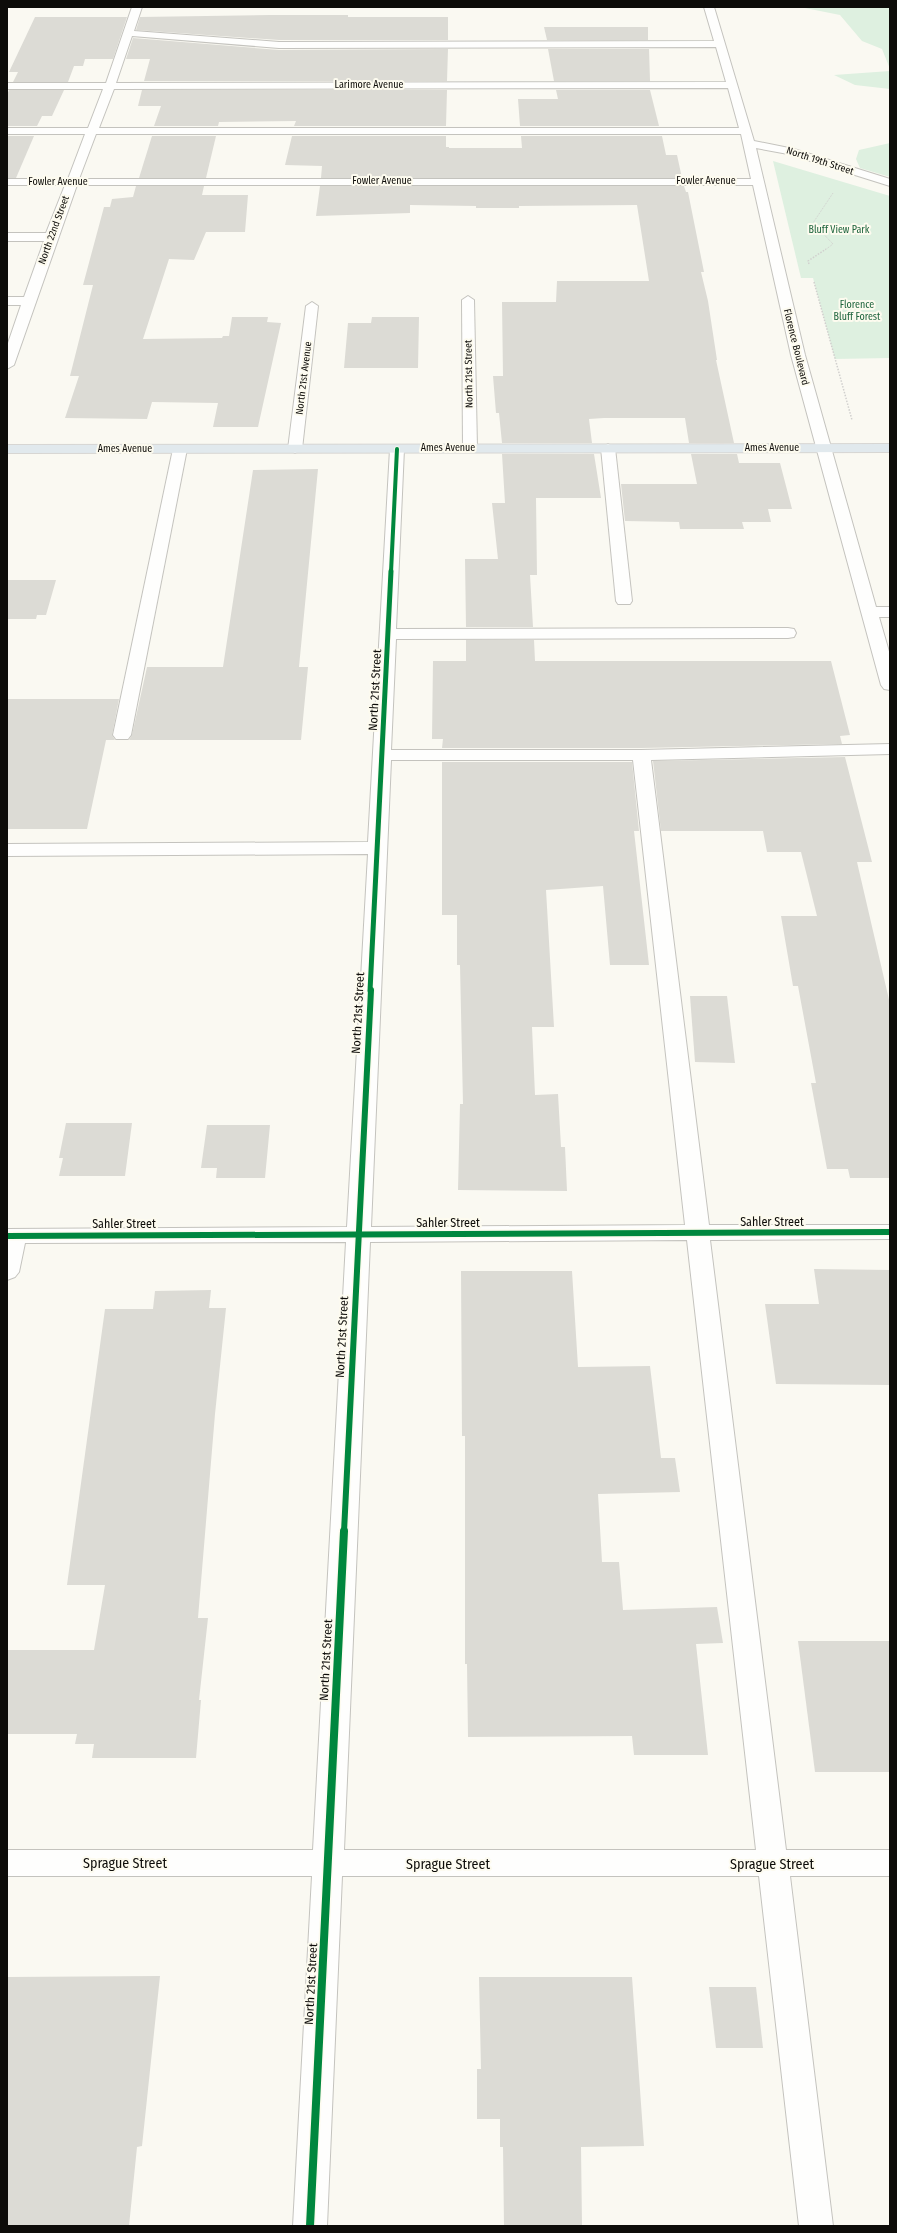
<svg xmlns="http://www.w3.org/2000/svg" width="897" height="2233" font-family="'Fira Sans Condensed',sans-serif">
<rect width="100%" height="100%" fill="#faf9f2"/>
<g fill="#def0e0">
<path d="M800 7H890V69L882 49 862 41 840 15Z"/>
<path d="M890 71V89L855 85 834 75Z"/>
<path d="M890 143V177L860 168 856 159 859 150Z"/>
<path d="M773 161 890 196V358L835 359 813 278H801Z"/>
</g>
<g fill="#dcdbd5">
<path d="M270 15H348V17H448V40H279L136 30 140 17Z"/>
<path d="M35 17H127L113 59H85L83 66H74L68 82H13L18 72H9Z"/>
<path d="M544 27H648V40H547Z"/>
<path d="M133 38 279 50 448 49 447 81H144L150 59H126Z"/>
<path d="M548 49H649L650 81H554Z"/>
<path d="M9 90H64L52 116H42L37 126H7V95Z"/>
<path d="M142 90H447L446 126H294L296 121 219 122 218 126H154L161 106H138Z"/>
<path d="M556 90H650L659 126H520L518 99H558Z"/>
<path d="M7 136H34L16 178H7Z"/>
<path d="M152 136H216L206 178H139Z"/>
<path d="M292 136H446V147H449V148H522L521 136H662L666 155H677L682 178H321L322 166 285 165Z"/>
<path d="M136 186H204L202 195H248L245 232H206L194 260 169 259 143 339 222 338 223 336H229L232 317H268L267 322 281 323 258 427H213L218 403 152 402 147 419 65 418 79 376H70L93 285H83L104 207H110L112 199 133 197Z"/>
<path d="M320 186H684L686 192H688L704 272H701L708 301 717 360H716L734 443H689L685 418H604L589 419 592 443H502L499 413H496L493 376H503L502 302H556L557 281H649L637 205 519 206V208H476V206L410 205V213L316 216Z"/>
<path d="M372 317H419L418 368H344L348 323H371Z"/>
<path d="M502 454H594L601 498H536L537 575H530L533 627H466L465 559H498L492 503H505Z"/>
<path d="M691 454H737L739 463H780L792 509H768L771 522H742L744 529H680L679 522 625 521 621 484H697Z"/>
<path d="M318 469 299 667H308L301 740H129L132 735 147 667H223L253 470Z"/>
<path d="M7 580H56L46 615H37L36 619H7Z"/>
<path d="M466 640H534L535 661H831L850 735 840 736 842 744 641 748H442L443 739H432L433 661H466Z"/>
<path d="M7 699H119L112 735 115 740H106L87 829H7Z"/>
<path d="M845 757 872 862H857L890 1004V1178H850L848 1169H827L811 1083H816L798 986H793L781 916H817L801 852H767L763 831H661L653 761Z"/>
<path d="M442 762H632L639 831H634L649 965H610L603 886 546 890 554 1027H532L535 1095 558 1094 561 1147H565L567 1191 458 1190 460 1104H463L460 965H457V915H442Z"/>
<path d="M690 996H727L735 1063 695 1062Z"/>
<path d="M66 1123H132L125 1176H59L63 1158H59Z"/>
<path d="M207 1125H270L265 1178H216L217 1168H201Z"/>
<path d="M814 1269 890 1270V1385L776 1384 765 1304H819Z"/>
<path d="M461 1271H572L578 1367 650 1366 661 1458H675L680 1492 598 1494 602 1562H619L623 1610 717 1607 723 1643 696 1644 708 1755H634L632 1736 468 1737 467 1664H465V1436H462Z"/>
<path d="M211 1290 209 1308H226L215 1414 198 1618H208L199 1700H201L196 1758H92L94 1744H75L77 1734H7V1650H94L105 1585H67L105 1309H153L155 1291Z"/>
<path d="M798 1641H890V1772H815Z"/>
<path d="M160 1976 142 2146 137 2147 129 2226H7V1977Z"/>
<path d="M479 1977H632L644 2146 581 2147 582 2226H504L503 2147H500V2119H477V2069H481Z"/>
<path d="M709 1987H756L763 2048H716Z"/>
</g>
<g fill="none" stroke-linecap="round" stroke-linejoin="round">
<defs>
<g id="minor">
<path d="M132 7H142L134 31 279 42 714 41 704 7H714L754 141 794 149 890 179V186L788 154 756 148 805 355 876 607H890V617H879L890 655V690L884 689 881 685 791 355 753 185H77L14 365 7 369V346L21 305H7V297H24L44 241H7V233H46L65 185H7V179H68L85 134H7V128H88L103 89H7V83H106ZM132 36 279 48 716 47 726 82 116 83ZM728 88 739 128H99L114 89ZM96 134H741L751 179H79Z"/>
<path d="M468 296 474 300 477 448 470 452 463 448 462 300Z"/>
<path d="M312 302 318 306 302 449 295 453 288 449 306 306Z"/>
<path d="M608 444 615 448 632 601 630 604H618L616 601 601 448Z"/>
<path d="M180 445 187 449 131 735 128 739H116L113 735 173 449Z"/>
<path d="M397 445 404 449 396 629 788 628 794 629 796 633 794 637 788 638 396 639 391 750H641L890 744V754L651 760 709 1225H890V1239L710 1240 786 1850H890V1876H790L833 2226H799L759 1876H342L327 2226H293L312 1876H7V1850H313L346 1242 25 1243 19 1272 15 1277 7 1280V1229L347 1227 368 854 7 856V844L368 842 390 449ZM391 760H633L685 1225 371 1227ZM687 1240 756 1850H344L370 1242Z"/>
</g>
<path id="major" d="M890 444V452L7 453V445Z"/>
</defs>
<use href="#minor" stroke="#c4c3be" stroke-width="2"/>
<use href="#major" stroke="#d7d6d3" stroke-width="2"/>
<path stroke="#d1d0ce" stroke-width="1" stroke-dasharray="1 1" stroke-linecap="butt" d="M825 250 833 244 813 223 833 193"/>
<g stroke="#d1d0ce" stroke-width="1.5" stroke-dasharray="1.5 1.5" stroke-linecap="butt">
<path d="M809 264 808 261 826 249"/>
<path d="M814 282 852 420"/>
</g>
<use href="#minor" fill="#fefefd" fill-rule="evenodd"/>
<use href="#major" fill="#e1e9ed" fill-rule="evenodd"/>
<defs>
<path id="cycleway-far3" d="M391 572 397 449"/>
<path id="cycleway-far2" d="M370 991 391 571"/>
<g id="cycleway-far1">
<path d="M7 1236 890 1232"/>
<path d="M344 1532 371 990"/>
</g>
<path id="cycleway" d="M310 2226 344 1531"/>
</defs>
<use href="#cycleway-far3" stroke="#fdfbef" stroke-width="5.5"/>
<use href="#cycleway-far2" stroke="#fdfbef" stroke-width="7"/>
<use href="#cycleway-far1" stroke="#fdfbef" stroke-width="9"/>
<use href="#cycleway" stroke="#fdfbef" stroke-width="11"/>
<use href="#cycleway-far3" stroke="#00873e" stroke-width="4"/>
<use href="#cycleway-far2" stroke="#00873e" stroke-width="5"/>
<use href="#cycleway-far1" stroke="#00873e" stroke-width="6"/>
<use href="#cycleway" stroke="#00873e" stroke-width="8"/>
</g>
<g text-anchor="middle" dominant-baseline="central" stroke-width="4" stroke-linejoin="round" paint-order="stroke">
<g font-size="10" fill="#0d0c09" stroke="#fdfbef">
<text x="369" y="85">Larimore Avenue</text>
<text transform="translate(820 161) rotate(18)">North 19th Street</text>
<text x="382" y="181">Fowler Avenue</text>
<text x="706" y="181">Fowler Avenue</text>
<text x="58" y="182">Fowler Avenue</text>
<text transform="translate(54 230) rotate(-70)">North 22nd Street</text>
<text transform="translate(796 347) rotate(76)">Florence Boulevard</text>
<text transform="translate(469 374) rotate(-91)">North 21st Street</text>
<text transform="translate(304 378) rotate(-83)">North 21st Avenue</text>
<text x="448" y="448">Ames Avenue</text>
<text x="772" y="448">Ames Avenue</text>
<text x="125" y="449">Ames Avenue</text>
</g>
<g font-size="10" fill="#1d643c" stroke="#fdfbef">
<text x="839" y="230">Bluff View Park</text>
<text x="857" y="305">Florence<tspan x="857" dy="12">Bluff Forest</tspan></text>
</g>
<g font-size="12" fill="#0d0c09" stroke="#fdfbef">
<text transform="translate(375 690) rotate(-87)">North 21st Street</text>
<text transform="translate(358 1013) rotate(-87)">North 21st Street</text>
<text x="772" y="1222">Sahler Street</text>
<text x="448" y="1223">Sahler Street</text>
<text x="124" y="1224">Sahler Street</text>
<text transform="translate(342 1337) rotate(-87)">North 21st Street</text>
<text transform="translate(326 1660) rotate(-87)">North 21st Street</text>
<text transform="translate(311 1984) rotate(-87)">North 21st Street</text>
</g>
<g font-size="14" fill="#0d0c09" stroke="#fdfbef">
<text x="125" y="1863">Sprague Street</text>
<text x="448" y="1864">Sprague Street</text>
<text x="772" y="1864">Sprague Street</text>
</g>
</g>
<rect width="897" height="2233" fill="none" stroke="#0d0c09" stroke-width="16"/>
</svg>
